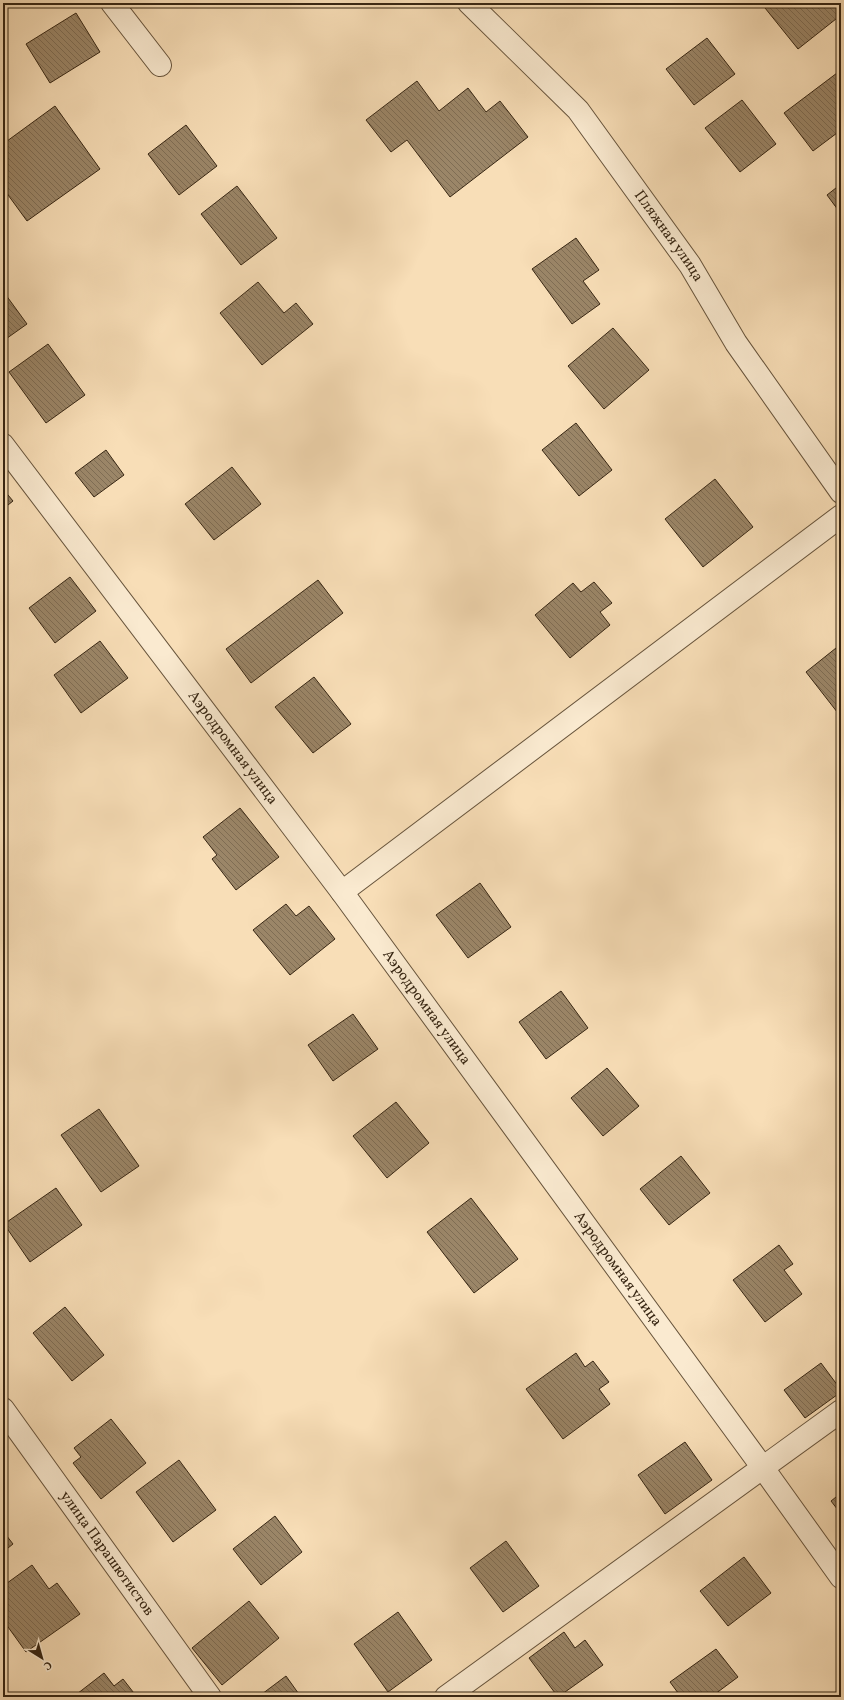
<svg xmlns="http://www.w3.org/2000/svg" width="844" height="1700" font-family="Vollkorn,serif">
<defs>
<pattern id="building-back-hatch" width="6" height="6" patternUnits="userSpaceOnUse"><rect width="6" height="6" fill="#9b8668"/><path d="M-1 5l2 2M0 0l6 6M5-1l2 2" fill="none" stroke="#7f6d54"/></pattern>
</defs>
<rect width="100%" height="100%" fill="#f8deb7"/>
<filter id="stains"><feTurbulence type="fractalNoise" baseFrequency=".005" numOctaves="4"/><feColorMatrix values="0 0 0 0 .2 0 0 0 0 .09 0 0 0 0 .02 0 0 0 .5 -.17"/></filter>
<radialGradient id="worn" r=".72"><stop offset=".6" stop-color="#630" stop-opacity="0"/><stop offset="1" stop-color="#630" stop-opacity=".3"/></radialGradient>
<g fill="url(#building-back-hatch)" stroke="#372613">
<path d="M761 3H835L841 11V15L798 49Z"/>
<path d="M76 13 100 52 50 83 26 44Z"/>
<path d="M707 38 735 74 694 105 666 69Z"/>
<path d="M841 70V130L813 151 784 113Z"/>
<path d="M417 81 439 111 468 88 486 112 500 101 528 137 450 197 407 140 391 152 366 120Z"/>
<path d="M742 100 776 144 740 172 705 128Z"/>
<path d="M55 106 100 169 27 221 3 188V144Z"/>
<path d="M186 125 217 166 179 195 148 154Z"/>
<path d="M841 184V214L827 195Z"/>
<path d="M237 186 277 238 241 265 201 214Z"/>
<path d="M576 238 599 270 583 281 600 304 572 324 532 269Z"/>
<path d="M258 282 284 313 296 303 313 324 262 365 220 313Z"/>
<path d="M3 291 27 324 3 341Z"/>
<path d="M613 328 649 370 604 409 568 366Z"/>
<path d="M48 344 85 395 46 423 9 372Z"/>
<path d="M576 423 612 470 579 496 542 450Z"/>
<path d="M106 450 124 475 94 497 75 473Z"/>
<path d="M232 467 261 504 214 540 185 504Z"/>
<path d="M715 479 753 527 703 567 665 519Z"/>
<path d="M3 489 13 501 3 509Z"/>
<path d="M70 577 96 611 55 643 29 608Z"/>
<path d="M318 580 343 613 251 683 226 649Z"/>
<path d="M594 582 612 603 600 612 610 625 570 658 535 615 573 583 581 592Z"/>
<path d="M100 641 128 678 81 713 54 675Z"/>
<path d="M841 644V717L806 672Z"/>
<path d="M314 677 351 724 313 753 275 707Z"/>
<path d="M240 808 279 857 236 890 212 859 217 855 203 837Z"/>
<path d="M480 883 511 927 468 958 436 915Z"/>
<path d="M286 904 296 916 309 906 335 939 290 975 253 930Z"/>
<path d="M561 991 588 1028 546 1059 519 1022Z"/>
<path d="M353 1014 378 1049 333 1081 308 1045Z"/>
<path d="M607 1068 639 1106 603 1136 571 1098Z"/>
<path d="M396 1102 429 1143 387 1178 353 1136Z"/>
<path d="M99 1109 139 1166 101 1192 61 1135Z"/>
<path d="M681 1156 710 1193 669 1225 640 1189Z"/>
<path d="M56 1188 82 1225 30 1262 4 1224Z"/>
<path d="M471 1198 518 1259 474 1293 427 1232Z"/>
<path d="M779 1245 793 1264 784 1270 802 1294 765 1322 733 1280Z"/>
<path d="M65 1307 104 1355 72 1381 33 1333Z"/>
<path d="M576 1353 585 1367 593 1361 609 1382 599 1389 610 1404 563 1439 526 1389Z"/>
<path d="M821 1363 841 1390V1392L805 1418 784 1390Z"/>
<path d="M111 1419 146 1463 101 1499 73 1463 81 1457 74 1448Z"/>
<path d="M685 1442 712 1480 665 1514 638 1475Z"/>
<path d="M179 1460 216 1510 173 1542 136 1492Z"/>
<path d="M841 1493V1514L831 1501Z"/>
<path d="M275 1516 302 1552 261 1585 233 1549Z"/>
<path d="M3 1531 13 1544 3 1552Z"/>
<path d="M506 1541 539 1586 503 1612 470 1568Z"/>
<path d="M744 1557 771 1593 728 1626 700 1591Z"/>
<path d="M32 1565 49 1589 57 1583 80 1614 26 1652 3 1620V1586Z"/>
<path d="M249 1601 279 1638 222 1685 192 1648Z"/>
<path d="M398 1612 432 1660 388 1692 354 1644Z"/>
<path d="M564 1632 575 1648 585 1640 603 1665 558 1697 529 1658Z"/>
<path d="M716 1649 738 1677 711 1697H681L670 1682Z"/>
<path d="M104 1673 114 1686 123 1679 137 1697H73Z"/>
<path d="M286 1676 301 1697H258Z"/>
<path d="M3 1688 9 1697H3Z"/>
</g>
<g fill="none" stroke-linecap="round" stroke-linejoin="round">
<defs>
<g id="minor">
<path d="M112 3 160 65"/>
<path id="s1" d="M469 3 578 110 690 265 736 343 841 492"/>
<path d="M342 892 841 516"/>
<path id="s2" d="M3 1409 210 1697"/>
<path d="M446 1697 841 1411"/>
</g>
<g id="tertiary">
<path id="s3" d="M3 445 342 892 763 1468 841 1577"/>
</g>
</defs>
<use href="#minor" stroke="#67543c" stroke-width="24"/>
<use href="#tertiary" stroke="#67543c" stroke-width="24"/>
<use href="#minor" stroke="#faead0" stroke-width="22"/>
<use href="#tertiary" stroke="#faead0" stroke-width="22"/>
</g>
<g text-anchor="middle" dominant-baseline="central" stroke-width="3.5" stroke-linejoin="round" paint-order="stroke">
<g font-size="15" fill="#372613" stroke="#faead0">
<text stroke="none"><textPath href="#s1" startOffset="308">Пляжная улица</textPath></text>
<text stroke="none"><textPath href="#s3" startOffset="380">Аэродромная улица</textPath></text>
<text stroke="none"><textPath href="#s3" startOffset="704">Аэродромная улица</textPath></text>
<text stroke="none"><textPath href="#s3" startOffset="1028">Аэродромная улица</textPath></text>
<text stroke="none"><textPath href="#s2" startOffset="178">улица Парашютистов</textPath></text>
</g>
</g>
<rect width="844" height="1700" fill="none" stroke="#f8deb7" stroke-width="16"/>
<rect x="4" y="4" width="836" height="1692" fill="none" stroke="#372613" stroke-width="2"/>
<rect x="8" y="8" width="828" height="1684" fill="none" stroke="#372613"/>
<g transform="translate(42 1658) rotate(143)" stroke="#faead0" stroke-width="3" paint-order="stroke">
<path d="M0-3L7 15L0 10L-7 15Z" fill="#372613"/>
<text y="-6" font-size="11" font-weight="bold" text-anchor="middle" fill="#372613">С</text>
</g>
<rect width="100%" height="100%" filter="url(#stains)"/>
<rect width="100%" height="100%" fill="url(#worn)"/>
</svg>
